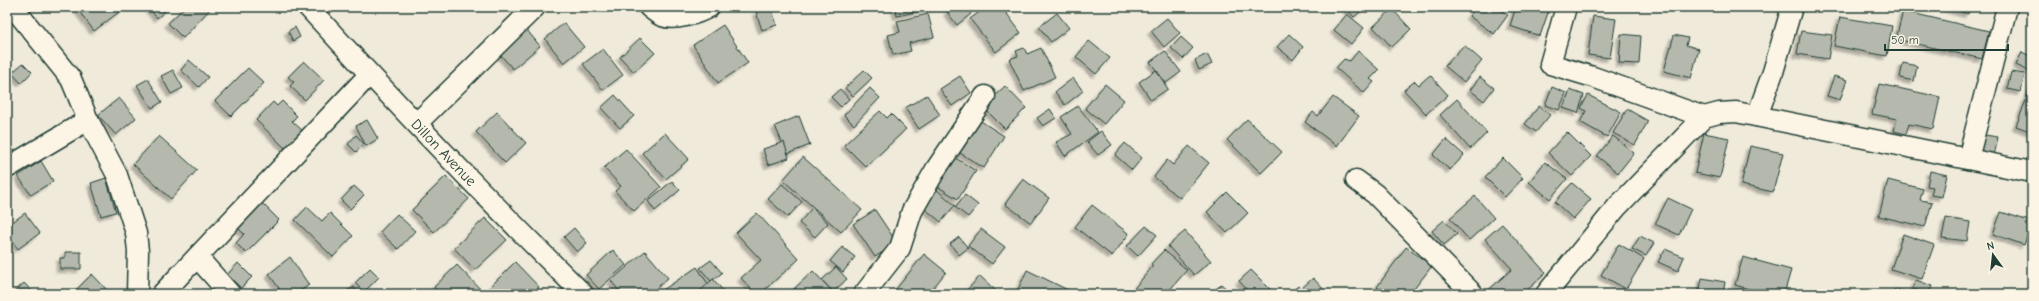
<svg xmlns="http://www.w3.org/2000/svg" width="2039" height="301" font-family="'Comic Neue',sans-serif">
<defs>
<filter id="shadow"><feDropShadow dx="-3.5" dy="3.5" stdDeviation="1" flood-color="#0004"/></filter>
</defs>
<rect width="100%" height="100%" fill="#efeada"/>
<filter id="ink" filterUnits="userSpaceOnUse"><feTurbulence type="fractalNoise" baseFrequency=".025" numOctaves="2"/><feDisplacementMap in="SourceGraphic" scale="8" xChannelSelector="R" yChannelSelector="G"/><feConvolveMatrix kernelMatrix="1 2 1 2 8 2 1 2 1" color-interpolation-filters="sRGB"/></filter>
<g filter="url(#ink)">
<g fill="#b5b9ad" stroke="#1f3d34" filter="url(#shadow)">
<path d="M76 7H121L123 9 94 31Z"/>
<path d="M148 7H170L157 18Z"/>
<path d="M185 7H212L183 38 168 23Z"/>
<path d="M771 7 777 25 762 30 756 12Z"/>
<path d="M895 7H936L897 16Z"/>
<path d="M955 7H966L971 14 957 25 947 12Z"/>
<path d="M986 7H1002L1021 33 996 52 970 19Z"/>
<path d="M1345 7H1366L1354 17Z"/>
<path d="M1476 7H1497L1508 15 1494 34 1469 16Z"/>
<path d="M1516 7H1550L1540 36 1510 26Z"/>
<path d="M1943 7H1971L1968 14Z"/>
<path d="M1392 9 1411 29 1392 47 1373 27Z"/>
<path d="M1903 11 1989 31 1982 59 1896 39Z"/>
<path d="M1057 13 1069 28 1051 42 1039 27Z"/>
<path d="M928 14 934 37 909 43 911 51 893 55 888 35 900 32 897 21Z"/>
<path d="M1347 14 1364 28 1351 44 1334 30Z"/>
<path d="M1593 16 1616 19 1610 58 1588 55Z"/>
<path d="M1840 17 1892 26 1887 56 1834 46Z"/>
<path d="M1167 18 1180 33 1164 47 1151 31Z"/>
<path d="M564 23 584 47 564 63 545 39Z"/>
<path d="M723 25 748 63 718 83 693 45Z"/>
<path d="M295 27 300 37 293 41 288 31Z"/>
<path d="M526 29 540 46 513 69 498 52Z"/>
<path d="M1801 31 1832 35 1828 59 1797 54Z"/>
<path d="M1289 34 1303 47 1293 60 1277 47Z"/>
<path d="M1621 34 1641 36 1639 64 1619 63Z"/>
<path d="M1674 35 1688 38 1686 45 1699 49 1691 78 1664 71Z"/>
<path d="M1181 37 1193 48 1183 59 1171 48Z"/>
<path d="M640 38 655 53 634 72 620 57Z"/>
<path d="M1089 41 1110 58 1096 74 1076 57Z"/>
<path d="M1464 45 1482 61 1464 82 1445 66Z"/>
<path d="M1024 48 1027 54 1041 48 1055 77 1024 91 1009 59 1018 56 1016 51Z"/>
<path d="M603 49 623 75 603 90 583 64Z"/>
<path d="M1165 51 1181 72 1166 83 1150 62Z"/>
<path d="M1358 51 1379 70 1370 79 1374 82 1364 93 1336 68 1344 59 1350 61Z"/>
<path d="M2022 52 2032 57V65L2029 71 2016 65Z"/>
<path d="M1207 54 1212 64 1199 70 1195 60Z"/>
<path d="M189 60 208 77 199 87 181 70Z"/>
<path d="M304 61 324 80 305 100 290 86 294 82 288 77Z"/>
<path d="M23 63 32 72 21 83 12 73Z"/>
<path d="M1903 63 1917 66 1914 81 1900 78Z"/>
<path d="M248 68 264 83 231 116 215 101Z"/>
<path d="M173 70 183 88 171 94 161 76Z"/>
<path d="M864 70 872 78 853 96 845 88Z"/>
<path d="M1156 70 1168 89 1151 100 1139 82Z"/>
<path d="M2011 72 2025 74 2021 92 2007 89Z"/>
<path d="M1430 75 1448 95 1426 114 1404 90 1415 81 1419 85Z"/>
<path d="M960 76 971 93 952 106 940 89Z"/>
<path d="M1834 76 1847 80 1840 100 1827 96Z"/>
<path d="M1480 77 1494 88 1484 101 1470 90Z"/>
<path d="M1073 78 1083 91 1065 105 1055 92Z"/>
<path d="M148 79 162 102 152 108 137 85Z"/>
<path d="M1105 84 1124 100 1104 124 1085 108Z"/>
<path d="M1879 84 1940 97 1933 129 1909 124 1906 134 1894 131 1897 119 1872 114Z"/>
<path d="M2032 85V132L2016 126Z"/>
<path d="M1005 86 1026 108 1005 129 983 107Z"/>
<path d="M1552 87 1566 93 1559 110 1545 105Z"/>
<path d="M870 88 880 98 854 125 844 115Z"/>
<path d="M840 89 849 99 841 107 831 97Z"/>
<path d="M1570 90 1584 95 1578 113 1563 108Z"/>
<path d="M615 95 634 116 620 128 601 108Z"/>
<path d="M927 95 940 115 919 129 905 108Z"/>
<path d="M1588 95 1621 112 1607 137 1580 122 1586 111 1581 108Z"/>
<path d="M1333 97 1359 116 1337 146 1305 122 1313 112 1318 116Z"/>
<path d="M119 98 136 118 116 135 98 115Z"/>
<path d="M1457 99 1487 133 1470 149 1440 115Z"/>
<path d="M282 101 297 116 292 121 304 132 286 149 256 120 273 102 277 106Z"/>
<path d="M1078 106 1098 132 1065 156 1056 142 1072 134 1061 117Z"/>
<path d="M1539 106 1550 115 1536 132 1525 124Z"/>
<path d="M1050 109 1056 118 1043 126 1037 118Z"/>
<path d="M1627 109 1648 121 1635 145 1613 133Z"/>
<path d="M880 111 887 118 891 114 906 129 866 167 844 145Z"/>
<path d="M497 112 526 143 505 163 476 132Z"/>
<path d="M799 116 810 145 787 154 775 126Z"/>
<path d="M973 116 1004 136 984 168 952 148Z"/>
<path d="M1247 119 1282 152 1261 173 1227 140Z"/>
<path d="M367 120 378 139 366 146 356 126Z"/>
<path d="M1101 131 1112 145 1098 155 1087 142Z"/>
<path d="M1567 132 1591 156 1572 176 1548 153Z"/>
<path d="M665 133 689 159 666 179 642 153Z"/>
<path d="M1704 133 1729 138 1720 178 1695 173Z"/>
<path d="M1978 134 1998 137 1994 156 1975 152Z"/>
<path d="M356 135 364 144 356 152 348 144Z"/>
<path d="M159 136 197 170 171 199 133 164Z"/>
<path d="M1613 136 1634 153 1618 173 1597 156Z"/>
<path d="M1446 139 1464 155 1450 170 1433 155Z"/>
<path d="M784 142 789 158 768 165 763 149Z"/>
<path d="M1125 143 1142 158 1132 170 1115 155Z"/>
<path d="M1189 146 1209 163 1180 198 1154 177 1167 160 1173 165Z"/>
<path d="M1750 146 1783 153 1773 192 1741 185Z"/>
<path d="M626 149 661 187 634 211 615 191 621 186 604 168Z"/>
<path d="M951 155 976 171 958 199 932 183Z"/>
<path d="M803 157 862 210 841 232 783 180Z"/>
<path d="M1503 158 1523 178 1505 197 1485 177Z"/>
<path d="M41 161 53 181 31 195 18 176Z"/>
<path d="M1545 162 1567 179 1550 199 1529 182Z"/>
<path d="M1930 171 1947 175 1942 197 1931 195 1933 187 1927 186Z"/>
<path d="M446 176 469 199 434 232 412 210Z"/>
<path d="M106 178 116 212 101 216 91 183Z"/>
<path d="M1023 179 1049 198 1031 223 1005 204Z"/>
<path d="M1888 180 1923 189 1920 200 1932 202 1925 227 1879 216Z"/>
<path d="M672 181 680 190 655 211 648 201Z"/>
<path d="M1572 183 1591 199 1573 219 1555 202Z"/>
<path d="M782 184 802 202 788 217 768 199Z"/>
<path d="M354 186 364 195 350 209 341 200Z"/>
<path d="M932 186 955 205 941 222 918 203Z"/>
<path d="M1227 192 1248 213 1227 233 1207 212Z"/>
<path d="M965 195 978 205 968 217 955 207Z"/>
<path d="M1475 196 1494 218 1469 240 1450 218Z"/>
<path d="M1668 198 1691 209 1679 235 1655 224Z"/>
<path d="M259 200 279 220 246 253 236 243 244 234 235 225Z"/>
<path d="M1092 205 1129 234 1112 256 1075 227Z"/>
<path d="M307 207 322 221 330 213 353 236 333 257 295 220Z"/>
<path d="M812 208 828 223 815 237 799 223Z"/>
<path d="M875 210 897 243 875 257 853 224Z"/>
<path d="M2001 212 2032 222 2024 245 1993 234Z"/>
<path d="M25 213 40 233 18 249 7 234V226Z"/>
<path d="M757 213 799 259 760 294H756L741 278 761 260 736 233Z"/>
<path d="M397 214 415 231 398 249 380 232Z"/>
<path d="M485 218 507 240 475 270 454 248Z"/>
<path d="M1946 218 1970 222 1967 241 1942 238Z"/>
<path d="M1444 220 1457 234 1444 245 1432 231Z"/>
<path d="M1502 224 1546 273 1523 294H1484L1512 269 1485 239Z"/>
<path d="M1146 226 1157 235 1138 256 1127 246Z"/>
<path d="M574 228 587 243 577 252 564 237Z"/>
<path d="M981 229 1005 247 992 264 968 246Z"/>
<path d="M1185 231 1211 261 1194 275 1168 246Z"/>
<path d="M1903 234 1934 245 1922 279 1891 269Z"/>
<path d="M1640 236 1654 243 1646 256 1632 249Z"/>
<path d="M959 237 968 248 959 255 950 244Z"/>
<path d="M1619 244 1644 259 1626 289 1601 275Z"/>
<path d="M842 247 855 257 843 272 830 261Z"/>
<path d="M1406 247 1432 266 1410 294H1386L1377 287Z"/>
<path d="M1665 249 1684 257 1678 271 1658 262Z"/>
<path d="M613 250 626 265 599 289 586 275Z"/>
<path d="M1164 250 1187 270 1166 294H1134L1131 292 1153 266 1151 264Z"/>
<path d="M645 251 668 278 650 294H622L611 281Z"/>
<path d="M65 252H81V269H60V258H65Z"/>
<path d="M924 254 946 272 928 294H892Z"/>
<path d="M290 257 309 285 296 294H283L269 274Z"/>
<path d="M1743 257 1791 270 1784 294H1766L1735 285Z"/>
<path d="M711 260 722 273 711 281 700 268Z"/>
<path d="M515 262 539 287 532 294H497L490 287Z"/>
<path d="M238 263 252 277 241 288 227 275Z"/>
<path d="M457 265 485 294H431L436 290 434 287Z"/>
<path d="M697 267 710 287 699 294H657Z"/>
<path d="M836 267 847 279 833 292 822 280Z"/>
<path d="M370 268 379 277 364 292 355 283Z"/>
<path d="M1027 270 1070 291 1069 294H1016Z"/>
<path d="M1251 270 1270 289 1265 294H1251L1239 281Z"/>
<path d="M813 271 833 292 831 294H800L795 288Z"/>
<path d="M92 274 108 291 104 294H72Z"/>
<path d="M980 276 996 291 993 294H970L966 291Z"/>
<path d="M1313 278 1328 294H1289L1298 286 1301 289Z"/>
<path d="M1702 278 1725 282 1723 294H1699Z"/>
<path d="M713 279 726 294H697Z"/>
<path d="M1916 280 1932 286 1929 294 1912 289Z"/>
<path d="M24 283 35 294H12Z"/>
<path d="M1221 284 1232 294H1212Z"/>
<path d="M354 287 357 294H341Z"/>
<path d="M795 288 800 294H788Z"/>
<path d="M1895 289 1915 294H1893Z"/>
</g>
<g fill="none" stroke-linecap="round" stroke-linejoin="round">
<defs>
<g id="minor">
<path d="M13 7 71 79 88 120 117 175 136 233 138 251 137 294"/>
<path id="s1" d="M308 7C397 105 489 201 583 294"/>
<path d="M649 7C653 10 657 14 662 16 674 21 698 14 709 7"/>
<path d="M1566 7 1550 64 1593 77 1704 117"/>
<path d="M1757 116 1773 72 1792 7"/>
<path d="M417 123 535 7"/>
<path d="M1968 159 2007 7"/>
<path d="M7 168 88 120"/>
<path d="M1356 180 1375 194 1473 294"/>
<path d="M198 258 230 294"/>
<path d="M162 294 369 75"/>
<path d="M864 294 900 248 912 211 936 169 985 96"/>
<path d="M1546 294 1617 207 1704 117 1719 113 1736 112 2032 172"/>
</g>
</defs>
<use href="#minor" stroke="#1f3d34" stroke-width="23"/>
<use href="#minor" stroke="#fcf5e5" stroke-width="20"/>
</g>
</g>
<g text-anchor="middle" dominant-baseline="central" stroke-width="3" stroke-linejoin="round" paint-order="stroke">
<g font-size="15" fill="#1f3d34" stroke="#fcf5e5">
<text stroke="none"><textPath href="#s1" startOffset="199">Dillon Avenue</textPath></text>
</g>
</g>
<rect width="2039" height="301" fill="none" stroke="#fcf5e5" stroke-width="24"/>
<rect x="12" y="12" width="2015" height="277" fill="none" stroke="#1f3d34" stroke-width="1.5" filter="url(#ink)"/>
<g transform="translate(1993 255) rotate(345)" stroke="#fcf5e5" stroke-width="3" paint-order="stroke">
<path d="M0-3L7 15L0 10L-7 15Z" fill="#1f3d34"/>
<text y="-6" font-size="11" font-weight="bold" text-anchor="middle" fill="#1f3d34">N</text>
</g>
<path d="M1885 44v6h123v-6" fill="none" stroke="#1f3d34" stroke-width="2"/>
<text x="1891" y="44" font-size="12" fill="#1f3d34" stroke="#fcf5e5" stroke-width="3" paint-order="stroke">50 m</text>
</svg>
